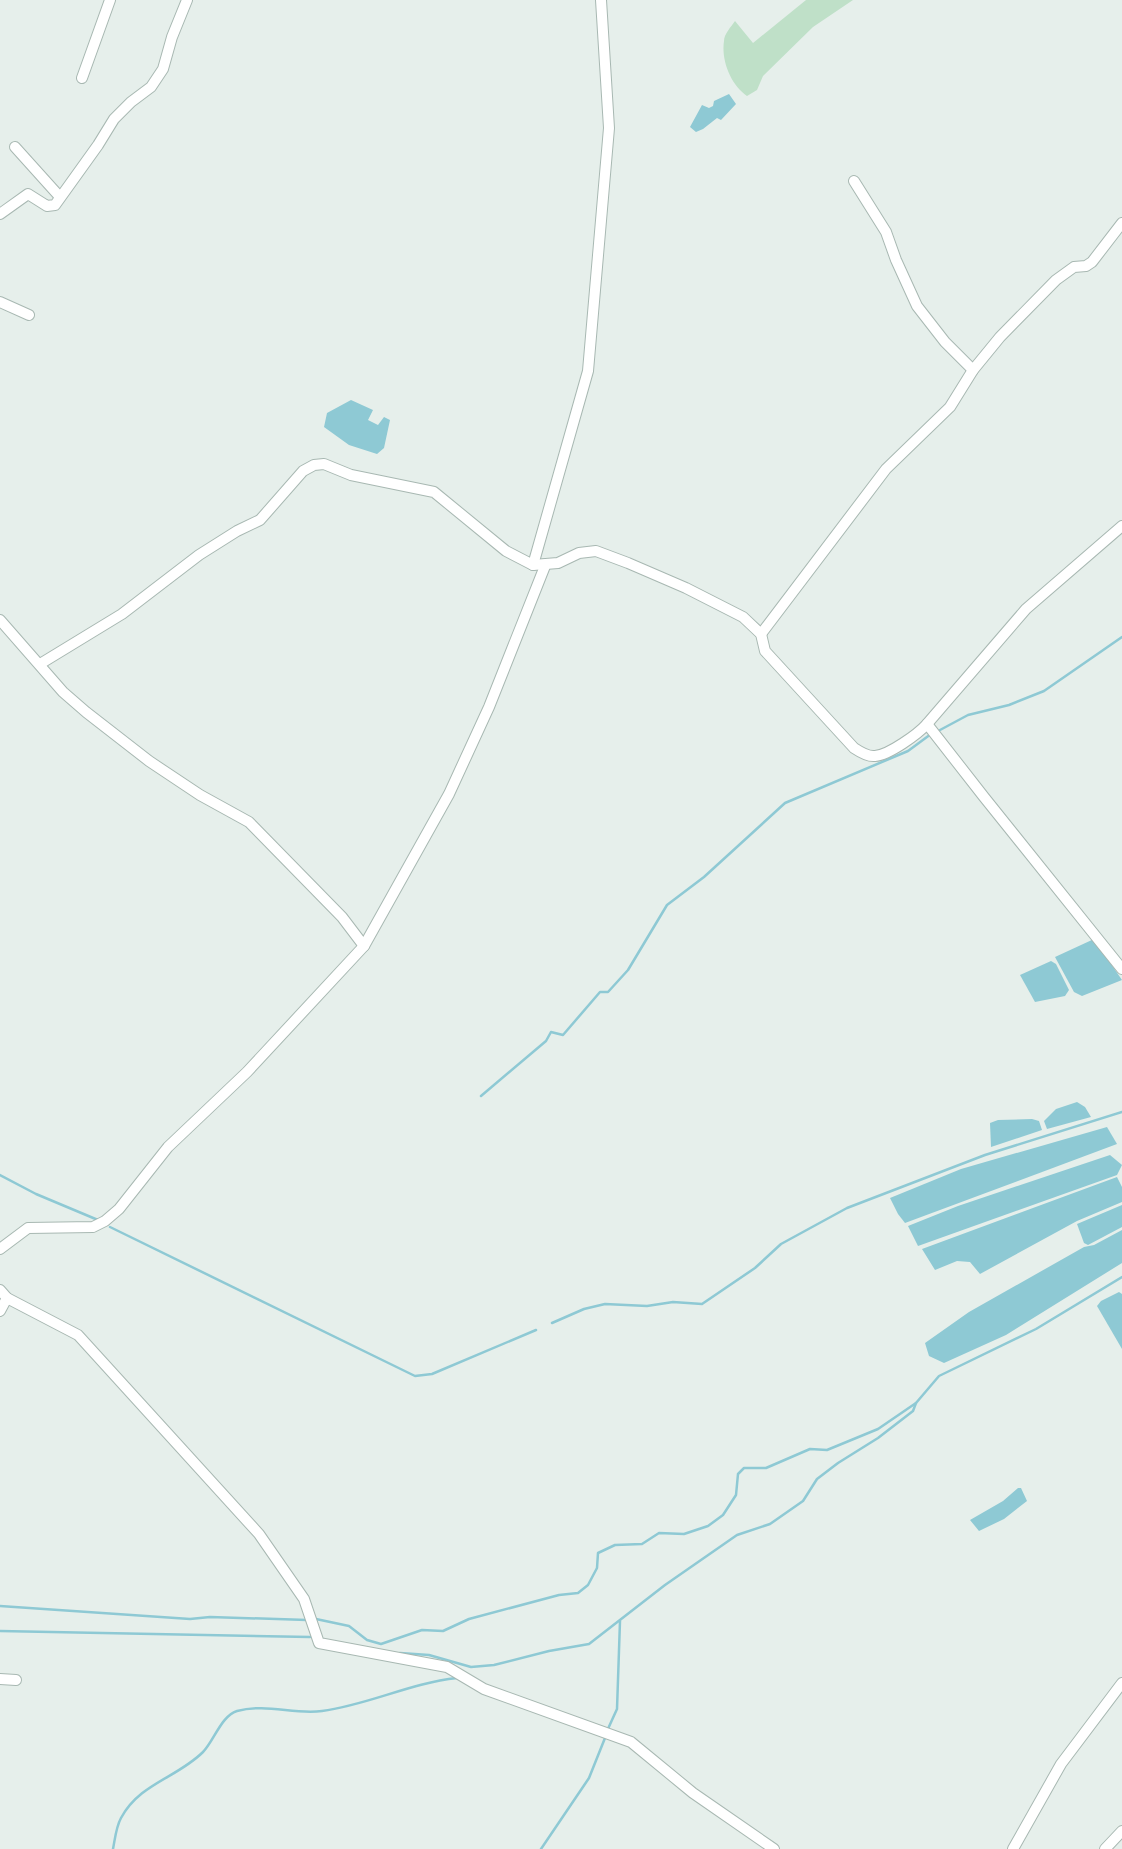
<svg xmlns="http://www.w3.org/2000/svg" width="1122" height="1849" font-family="'Sofia Sans Condensed',sans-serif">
<rect width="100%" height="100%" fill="#e6efeb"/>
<path fill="#bfe0c8" d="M806 0H853L813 27 763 76 757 90 747 96C731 85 721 61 724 41 724 34 731 27 735 21L753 43Z"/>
<g fill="#8ec9d4">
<path d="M729 94 736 104 721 120 717 118 703 129 696 132 690 127 702 105 709 108 713 106 714 101Z"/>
<path d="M351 400 373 410 368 420 378 425 384 417 390 420 384 448 377 454 349 445 324 427 327 413Z"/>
<path d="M1094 939 1122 980 1082 996 1074 992 1055 957Z"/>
<path d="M1051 961 1056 964 1069 990 1065 996 1035 1002 1020 975Z"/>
<path d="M1077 1102 1085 1107 1091 1117 1047 1129 1044 1121 1056 1109Z"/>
<path d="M1032 1119 1039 1121 1042 1130 991 1147 990 1123 998 1120Z"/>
<path d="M1107 1127 1117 1144 905 1223 898 1214 890 1198 961 1169Z"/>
<path d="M1110 1155 1122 1165 1117 1175 918 1246 908 1226 958 1206Z"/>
<path d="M1117 1177 1122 1187V1202L1077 1221 980 1274 970 1262 957 1261 935 1270 922 1249Z"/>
<path d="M1122 1205V1227L1088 1245 1084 1243 1077 1224Z"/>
<path d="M1122 1230V1263L1006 1335 944 1363 929 1356 925 1343 969 1312 1084 1247 1094 1245Z"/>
<path d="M1119 1292 1122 1294V1349L1097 1306 1101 1301Z"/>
<path d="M1018 1488H1021L1027 1501 1004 1519 979 1531 970 1520 1003 1501Z"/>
</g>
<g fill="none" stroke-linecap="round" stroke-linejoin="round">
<g stroke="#8ec9d4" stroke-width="2.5">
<path d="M940 730 968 715 1009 705 1044 691 1122 637"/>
<path d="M481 1096 546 1041 551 1032 563 1035 600 992H608L628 970 667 905 704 877 785 803 908 751 931 734"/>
<path d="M0 1175 36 1194 98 1220"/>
<path d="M110 1227 415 1376 432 1374 536 1330"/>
<path d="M552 1323 584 1309 605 1304 647 1306 673 1302 702 1304 755 1268 781 1244 847 1208 985 1155 1122 1112"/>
<path d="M0 1606 190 1619 210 1617 307 1620"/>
<path d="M316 1619 349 1626 367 1640 381 1644 422 1630 443 1631 469 1619 559 1595 578 1593 588 1585 597 1568 598 1553 615 1545 642 1544 659 1533 684 1534 708 1526 723 1515 736 1495 738 1474 744 1468H766L810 1449 827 1450 878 1429 916 1403 939 1376 1036 1329 1122 1277"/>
<path d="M0 1631 310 1637"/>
<path d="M400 1653 429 1655 471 1667 494 1665 549 1651 589 1644 665 1585 737 1535 770 1524 803 1501 817 1479 838 1463 878 1438 913 1411 916 1403"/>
<path d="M607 1731 617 1709 620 1621"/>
<path d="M113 1849C115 1839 116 1827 121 1818 140 1783 177 1778 203 1752 214 1741 221 1716 237 1711 267 1703 294 1715 322 1711 368 1705 410 1683 457 1678"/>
<path d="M541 1849 589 1778 605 1738"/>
</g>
<defs>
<g id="minor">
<path d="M82 78 110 0"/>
<path d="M15 147 60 197"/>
<path d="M854 181 886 232 896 260 917 306 945 342 973 370"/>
<path d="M0 214 28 194 47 206 55 205 98 145 114 119 131 102 151 87 163 69 172 37 187 0"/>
<path d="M0 302 29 315"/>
<path d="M533 565 588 371 609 128 601 0"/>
<path d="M0 620 63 692 86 712 149 761 200 795 249 822 342 917 364 946"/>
<path d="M761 634 886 469 950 407 973 370 1000 337 1056 280 1074 267 1086 266 1092 262 1122 223"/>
<path d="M40 664 122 614 199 555 237 531 260 520 303 471 314 465 324 464 351 475 434 492 506 551 533 565 558 563 579 553 596 551 628 563 686 588 743 617 761 634 765 651 854 748C860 752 868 757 875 756 889 755 918 734 927 724L984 797 1122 969"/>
<path d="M927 724 1026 609 1122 526"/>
<path d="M0 1249 28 1228 93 1227 105 1221 119 1209 168 1147 247 1072 364 946 449 794 489 707 545 566"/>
<path d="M0 1290 7 1298 78 1335 259 1534 304 1599 319 1643 447 1667 484 1689 631 1742 693 1793 774 1849"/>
<path d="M0 1311 7 1298"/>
<path d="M0 1679 16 1680"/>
<path d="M1013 1849 1061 1764 1122 1683"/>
<path d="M1105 1849 1122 1831"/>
</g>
</defs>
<use href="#minor" stroke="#a8b8b2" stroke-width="12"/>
<use href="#minor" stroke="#fff" stroke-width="10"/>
</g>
</svg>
